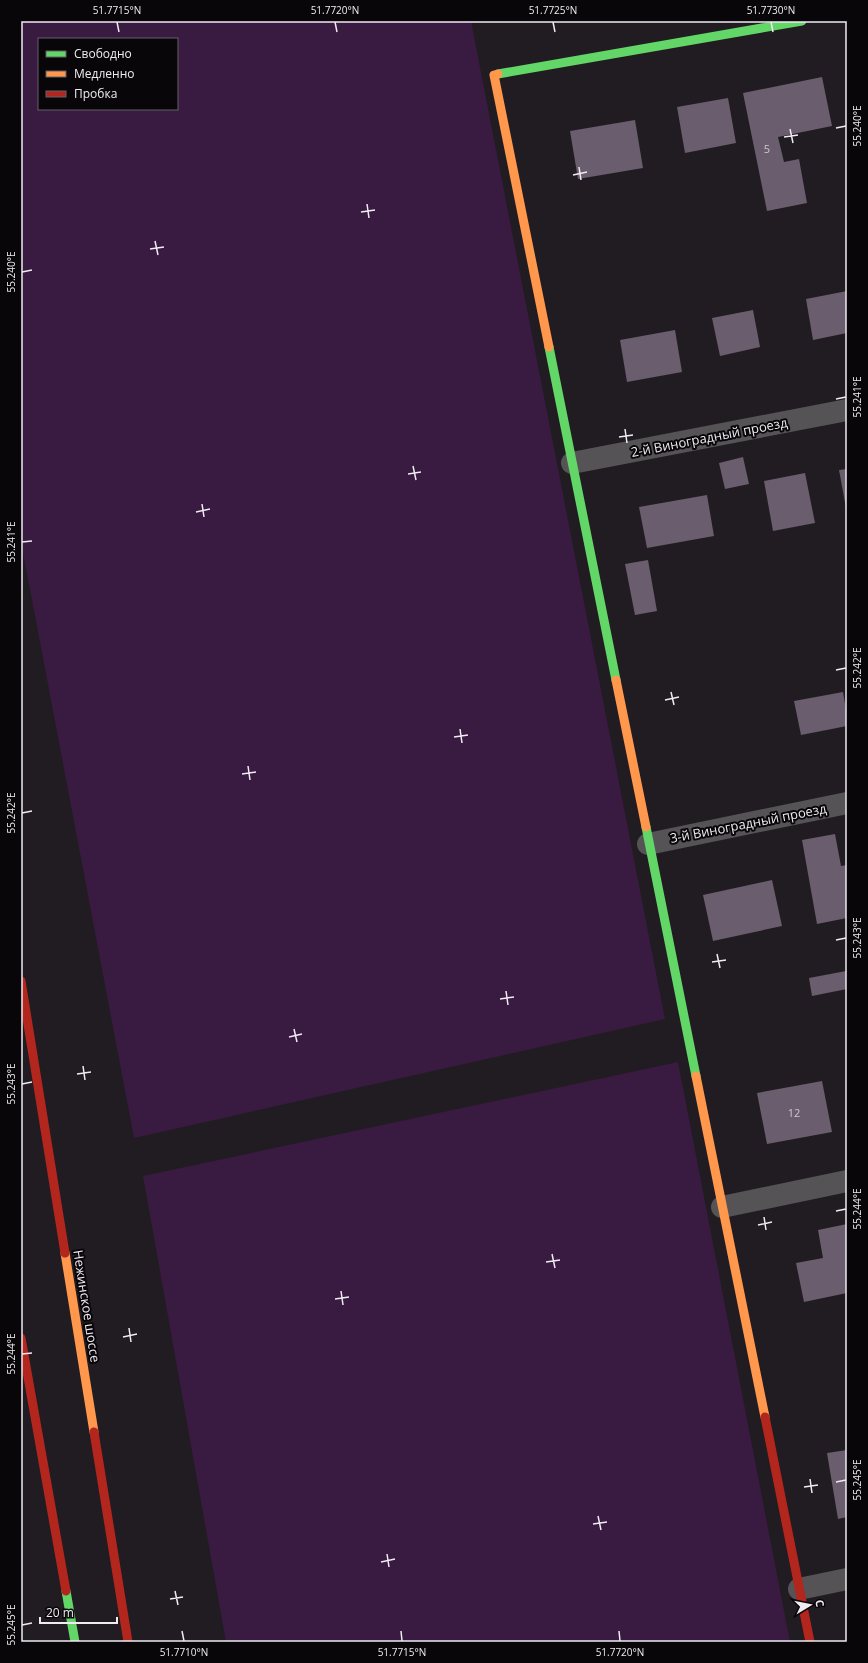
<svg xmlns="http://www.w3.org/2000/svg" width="868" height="1663" font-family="'Open Sans',sans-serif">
<rect width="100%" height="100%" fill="#211c21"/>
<g fill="#391a40" fill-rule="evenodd">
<path d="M21 21H471L665 1019 134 1138 21 542ZM39 39H177V109H39Z"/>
<path d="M678 1062 790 1642H226L143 1176Z"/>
</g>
<g fill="#6a5d6d">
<path d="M822 77 832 126 778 137 784 162 799 159 807 203 767 211 743 93Z"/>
<path d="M728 98 736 143 685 153 677 107Z"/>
<path d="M635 120 643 168 578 179 570 131Z"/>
<path d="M847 291V333L813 340 806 299Z"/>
<path d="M753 310 760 347 720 356 712 318Z"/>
<path d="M675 330 682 372 627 382 620 340Z"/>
<path d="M743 457 749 484 725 489 719 463Z"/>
<path d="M847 469V507L846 508 839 470Z"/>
<path d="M805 473 815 523 773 531 764 481Z"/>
<path d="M707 495 714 536 647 548 639 507Z"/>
<path d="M648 560 657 611 635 615 625 564Z"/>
<path d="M843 692 847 715V726L801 735 794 701Z"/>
<path d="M835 834 841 866 847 865V918L817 924 802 840Z"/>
<path d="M772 880 782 926 713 941 703 895Z"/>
<path d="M846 971 847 989 812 996 809 978Z"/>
<path d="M822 1081 832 1132 767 1144 757 1093Z"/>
<path d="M847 1224V1293L804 1302 796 1263 823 1258 818 1230Z"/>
<path d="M847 1450V1517L838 1519 827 1453Z"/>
</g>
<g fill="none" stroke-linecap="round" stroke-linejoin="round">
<g stroke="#555355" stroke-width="22">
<path d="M572 463 847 410"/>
<path d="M648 844 847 803"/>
<path d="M722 1207 847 1181"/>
<path d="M799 1589 847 1579"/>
</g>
<g stroke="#63d668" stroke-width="9">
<path d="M498 74 802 21"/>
<path d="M549 347 616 680"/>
<path d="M646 827 696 1076"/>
<path d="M66 1591 75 1642"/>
</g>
<g stroke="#ff974d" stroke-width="9">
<path d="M498 74 494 75 549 347"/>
<path d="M616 680 646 827"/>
<path d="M696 1076 765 1417"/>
<path d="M65 1253 94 1432"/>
</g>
<g stroke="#b3261e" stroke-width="9">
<path d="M21 981 65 1253"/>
<path d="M21 1338 66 1591"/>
<path d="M765 1417 810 1642"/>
<path d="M94 1432 128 1642"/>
</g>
</g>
<path fill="none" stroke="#f0eaf2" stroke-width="1.5" d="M117 22 119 32M335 22 337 32M553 22 555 32M771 22 773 32M836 128 846 126M790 129 793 143M784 137 798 135M579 167 581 180M573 175 587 172M367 204 369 218M361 212 375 210M155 241 158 255M150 249 164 247M22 272 32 270M836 399 846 397M625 429 627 443M619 437 633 435M413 466 416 480M408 474 421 472M202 504 204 517M196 512 210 509M22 542 32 541M836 670 846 668M671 692 674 705M665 700 679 697M460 729 462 743M454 737 468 735M248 766 250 780M242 774 256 772M22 813 32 811M836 940 846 938M717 954 720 968M712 962 726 960M506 991 508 1005M500 999 514 997M294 1029 297 1042M289 1037 302 1034M83 1066 85 1080M77 1074 91 1072M22 1084 32 1082M836 1211 846 1209M764 1217 766 1230M758 1225 772 1222M552 1254 555 1268M546 1262 560 1260M341 1291 343 1305M335 1299 349 1297M129 1328 131 1342M123 1337 137 1334M22 1354 32 1353M810 1479 812 1493M836 1482 846 1480M804 1487 818 1485M598 1516 601 1530M593 1524 607 1522M387 1554 389 1567M381 1562 395 1559M175 1591 178 1605M170 1599 183 1597M22 1625 32 1623M182 1631 184 1641M401 1631 402 1641M619 1631 620 1641"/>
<g text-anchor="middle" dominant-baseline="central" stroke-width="4" stroke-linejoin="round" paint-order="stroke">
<g font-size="11" fill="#cec7d1">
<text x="767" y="148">5</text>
<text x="794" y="1112">12</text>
</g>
<g font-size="13" fill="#f0eaf2" stroke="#09060a">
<text transform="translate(709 437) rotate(-11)">2-й Виноградный проезд</text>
<text transform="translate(748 823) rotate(-11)">3-й Виноградный проезд</text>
<text transform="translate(87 1306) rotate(81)">Нежинское шоссе</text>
</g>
</g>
<rect width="868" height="1663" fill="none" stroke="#09060a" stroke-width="44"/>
<rect x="38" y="38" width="140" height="72" fill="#09060a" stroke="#656167"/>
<rect x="46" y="51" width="20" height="6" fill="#63d668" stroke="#656167"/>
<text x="74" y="58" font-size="12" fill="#f0eaf2">Свободно</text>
<rect x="46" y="71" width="20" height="6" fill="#ff974d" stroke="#656167"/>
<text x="74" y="78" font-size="12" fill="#f0eaf2">Медленно</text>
<rect x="46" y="91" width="20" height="6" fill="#b3261e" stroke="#656167"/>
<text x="74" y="98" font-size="12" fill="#f0eaf2">Пробка</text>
<g transform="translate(810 1605) rotate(80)" stroke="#09060a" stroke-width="3" paint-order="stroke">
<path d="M0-3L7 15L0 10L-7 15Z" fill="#f0eaf2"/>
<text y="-6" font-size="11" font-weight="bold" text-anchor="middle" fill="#f0eaf2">С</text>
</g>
<path d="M40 1617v6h77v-6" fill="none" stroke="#f0eaf2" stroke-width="2"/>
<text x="46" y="1617" font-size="12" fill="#f0eaf2" stroke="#09060a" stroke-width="3" paint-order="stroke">20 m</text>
<rect x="22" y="22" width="824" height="1619" fill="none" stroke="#f0eaf2" stroke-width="1.5"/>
<g font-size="10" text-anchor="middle" fill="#f0eaf2">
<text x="117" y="14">51.7715°N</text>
<text x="335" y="14">51.7720°N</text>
<text x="553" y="14">51.7725°N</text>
<text x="771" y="14">51.7730°N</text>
<text transform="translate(857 126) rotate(-90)" y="4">55.240°E</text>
<text transform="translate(11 272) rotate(-90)" y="4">55.240°E</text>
<text transform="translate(857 397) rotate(-90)" y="4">55.241°E</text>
<text transform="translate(11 542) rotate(-90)" y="4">55.241°E</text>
<text transform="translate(857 668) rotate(-90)" y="4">55.242°E</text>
<text transform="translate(11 813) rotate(-90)" y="4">55.242°E</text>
<text transform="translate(857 938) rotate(-90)" y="4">55.243°E</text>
<text transform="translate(11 1084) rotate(-90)" y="4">55.243°E</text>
<text transform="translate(857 1209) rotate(-90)" y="4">55.244°E</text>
<text transform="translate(11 1354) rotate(-90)" y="4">55.244°E</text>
<text transform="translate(857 1480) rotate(-90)" y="4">55.245°E</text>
<text transform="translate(11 1625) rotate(-90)" y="4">55.245°E</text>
<text x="184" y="1656">51.7710°N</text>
<text x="402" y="1656">51.7715°N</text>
<text x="620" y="1656">51.7720°N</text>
</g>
</svg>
